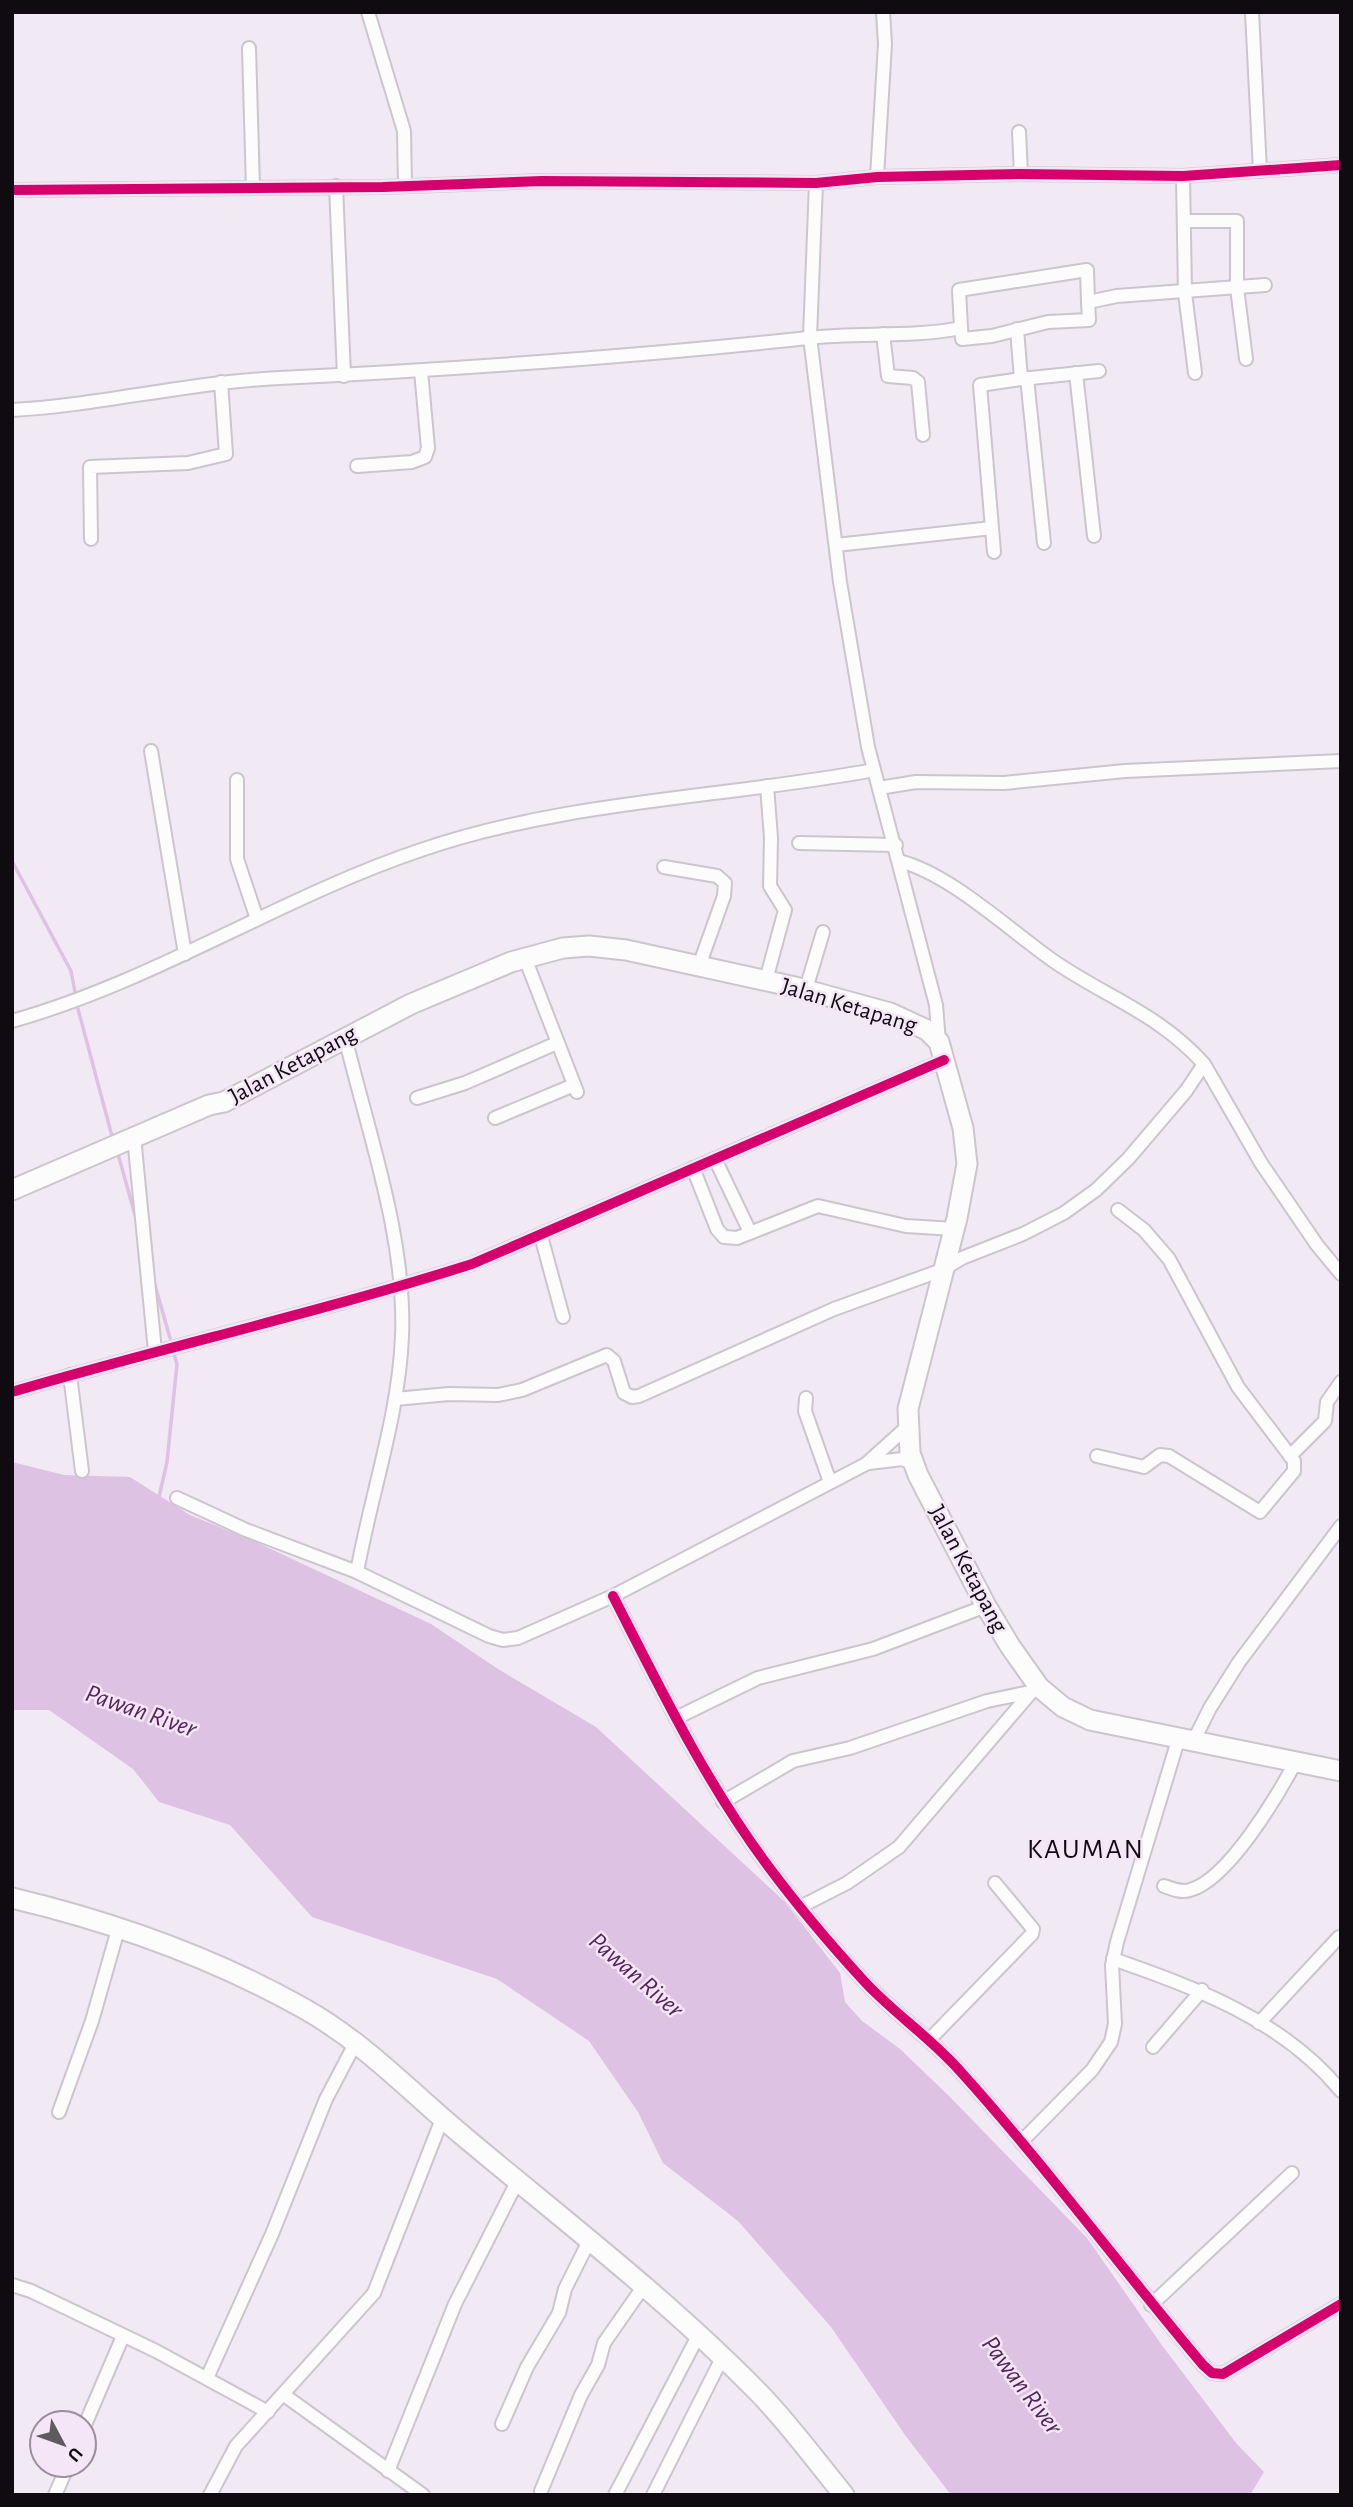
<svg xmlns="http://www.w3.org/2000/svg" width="1353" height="2507" font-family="'Alegreya Sans',sans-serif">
<rect width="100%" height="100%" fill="#f1e9f3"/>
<path fill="#dec2e3" d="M12 1462 64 1475 130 1477 190 1515 256 1542 431 1624 498 1669 596 1727 785 1902 840 1973 845 2002 862 2021 900 2049 950 2097 1087 2238 1161 2344 1236 2443 1264 2472 1250 2495H951L905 2435 831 2327 738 2221 663 2163 638 2112 589 2041 497 1979 312 1917 230 1825 159 1802 133 1769 49 1710H12Z"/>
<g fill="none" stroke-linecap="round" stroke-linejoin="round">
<g stroke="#dec2e3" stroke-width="3.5">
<path d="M12 861 71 971 75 992"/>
<path d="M78 1009 112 1136"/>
<path d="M118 1154 135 1215"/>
<path d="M155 1285 170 1338"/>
<path d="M159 1497 167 1462 177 1364 174 1354"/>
</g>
<defs>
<g id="street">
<path d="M368 12 404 131 405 186"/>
<path d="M1252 12 1260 171"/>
<path d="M249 48 253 188"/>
<path d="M1019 132 1021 174"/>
<path d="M1183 176 1185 293 1195 373"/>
<path d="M877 177 885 44 883 12"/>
<path d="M816 183 810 337 840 582 868 747 936 1005 939 1042"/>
<path d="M336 186 344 376"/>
<path d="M12 190 383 187 542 181 816 183 877 177 1021 174 1183 176 1341 165"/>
<path d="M1184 221H1237V288L1246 359"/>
<path d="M961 328 959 290 1087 270 1088 302"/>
<path d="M1017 329 1021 379 1099 371"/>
<path d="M883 334 888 376 913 378 918 382 923 435"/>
<path d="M1076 373 1094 536"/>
<path d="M1027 378 1044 543"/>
<path d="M12 410C102 405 190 382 280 378 457 369 632 357 808 338 859 332 911 338 961 328L962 339 992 336 1048 322 1089 320 1088 302 1117 296 1265 285"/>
<path d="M357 466 412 462 425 457 428 448 421 371"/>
<path d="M91 539 90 467 188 463 226 454 221 382"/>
<path d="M836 545 992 528"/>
<path d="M994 552 980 385 1021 379"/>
<path d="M151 751 185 954"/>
<path d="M237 780V859L257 919"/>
<path d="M879 788 916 782 1004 783 1125 771 1341 761"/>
<path d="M799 843 896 845"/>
<path d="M899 861C951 874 1010 931 1055 962 1108 998 1159 1014 1204 1064L1261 1163 1317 1245 1341 1274"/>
<path d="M664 867 717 876 725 883 724 896 699 966"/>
<path d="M525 958 577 1092"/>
<path d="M766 980 785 910 770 886 771 838 767 786"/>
<path d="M806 989 823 932"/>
<path d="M12 1021C155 981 281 897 421 850 567 800 724 798 874 770"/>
<path d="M345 1037C368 1132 406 1238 402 1336 399 1415 371 1494 357 1572"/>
<path d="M417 1098 465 1083 557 1043"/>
<path d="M495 1118 574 1085"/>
<path d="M134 1137 155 1351"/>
<path d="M715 1159 750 1232"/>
<path d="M693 1168 717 1229 724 1237 737 1238 818 1206 906 1226 954 1229"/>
<path d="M541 1236 563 1317"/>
<path d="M70 1375 82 1471"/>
<path d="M12 1392C165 1347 321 1312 472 1264L944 1060"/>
<path d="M806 1398 805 1411 830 1482"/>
<path d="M395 1399 449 1394 498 1395 522 1390 607 1355 614 1361 624 1393 632 1397 639 1396 834 1309 942 1270 962 1258 1023 1234 1064 1213 1096 1190 1128 1159 1186 1091 1204 1064"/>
<path d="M1097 1456 1144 1467 1160 1455 1169 1456 1260 1512 1294 1471V1461L1238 1387 1169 1259 1144 1230 1118 1210"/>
<path d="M1290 1456 1325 1421 1327 1402 1341 1382"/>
<path d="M869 1463 902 1459 913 1463"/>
<path d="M177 1498 246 1530 357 1572 489 1636 503 1640 518 1638 613 1596 866 1464 906 1428"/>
<path d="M613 1596C660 1688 706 1783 768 1866 797 1905 831 1945 863 1980 892 2012 930 2037 960 2071 1045 2165 1121 2268 1203 2365L1212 2373 1223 2374 1341 2304"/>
<path d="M676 1718 758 1678 873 1649 986 1606"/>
<path d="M1194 1740 1210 1708 1239 1662 1341 1526"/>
<path d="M723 1802 793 1761 850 1748 987 1701 1030 1692"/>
<path d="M1164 1886C1172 1889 1182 1893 1190 1890 1228 1880 1278 1795 1296 1761"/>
<path d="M802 1906 847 1883 899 1847 1033 1690"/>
<path d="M1113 1959C1196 1988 1283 2020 1341 2091"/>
<path d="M1259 2023 1339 1937"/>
<path d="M930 2039 1032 1934 1033 1929 995 1883"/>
<path d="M1153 2047 1202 1990"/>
<path d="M59 2112 92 2021 119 1926"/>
<path d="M1021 2142 1092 2070 1111 2042 1115 2024 1112 1965 1117 1942 1179 1737"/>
<path d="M12 2285 31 2291 156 2351 268 2412"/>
<path d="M1151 2305 1292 2173"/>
<path d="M207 2378 272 2234 326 2099 356 2042"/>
<path d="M284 2395 423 2495"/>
<path d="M502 2424 527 2367 559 2313 565 2289 589 2241"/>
<path d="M84 2427 123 2336"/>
<path d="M388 2471 455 2304 517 2182"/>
<path d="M541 2491 581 2395 598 2365 604 2343 643 2287"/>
<path d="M55 2495 68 2465"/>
<path d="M210 2495 236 2446 374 2293 442 2119"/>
<path d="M615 2495 698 2336"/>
<path d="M653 2495 722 2358"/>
</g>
<g id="primary">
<path d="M12 1190 209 1105 224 1102 411 1004 511 962 563 948 589 946 626 950 795 987 890 1013 927 1030 939 1042 963 1128 967 1164 957 1218 908 1409 910 1453 918 1475 986 1606 1010 1646 1039 1687 1063 1707 1090 1720 1341 1771"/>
<path d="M12 1898C113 1922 212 1957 303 2008 366 2043 413 2095 468 2140 566 2222 669 2301 759 2393 790 2425 816 2461 844 2495"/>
</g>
</defs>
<use href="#street" stroke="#ccc5cd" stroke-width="16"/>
<use href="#primary" stroke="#ccc5cd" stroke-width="23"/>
<use href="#street" stroke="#fdfcfd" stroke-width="12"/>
<use href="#primary" stroke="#fdfcfd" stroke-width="19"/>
<defs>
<g id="cycleway">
<path d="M12 190 383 187 542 181 816 183 877 177 1021 174 1183 176 1341 165"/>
<path d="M12 1392C165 1347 321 1312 472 1264L944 1060"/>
<path d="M613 1596C660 1688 706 1783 768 1866 797 1905 831 1945 863 1980 892 2012 930 2037 960 2071 1045 2165 1121 2268 1203 2365L1212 2373 1223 2374 1341 2304"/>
</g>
</defs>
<use href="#cycleway" stroke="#f4e5f7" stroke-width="15"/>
<use href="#cycleway" stroke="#d6006c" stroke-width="10"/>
</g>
<g text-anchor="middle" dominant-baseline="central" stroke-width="5" stroke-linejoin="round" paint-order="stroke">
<g font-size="24" fill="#100b11" stroke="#f4e5f7">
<text transform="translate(849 1006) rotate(17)">Jalan Ketapang</text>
<text transform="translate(293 1065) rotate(-28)">Jalan Ketapang</text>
<text transform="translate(968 1569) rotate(62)">Jalan Ketapang</text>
</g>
<g font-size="26" font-style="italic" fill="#54265c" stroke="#f4e5f7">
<text transform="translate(141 1711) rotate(19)">Pawan River</text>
<text transform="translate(636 1975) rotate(41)">Pawan River</text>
<text transform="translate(1022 2385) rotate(53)">Pawan River</text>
</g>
<g font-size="28" letter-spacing="2" fill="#100b11" stroke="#f4e5f7">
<text x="1086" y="1850">KAUMAN</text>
</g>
</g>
<rect width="1353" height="2507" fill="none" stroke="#100b11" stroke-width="28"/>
<g transform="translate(63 2444) rotate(131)"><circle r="33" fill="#f4e5f7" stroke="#998e9b" stroke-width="2"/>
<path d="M0-5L12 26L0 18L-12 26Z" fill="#5f5960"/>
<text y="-10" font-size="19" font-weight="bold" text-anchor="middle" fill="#100b11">U</text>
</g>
</svg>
